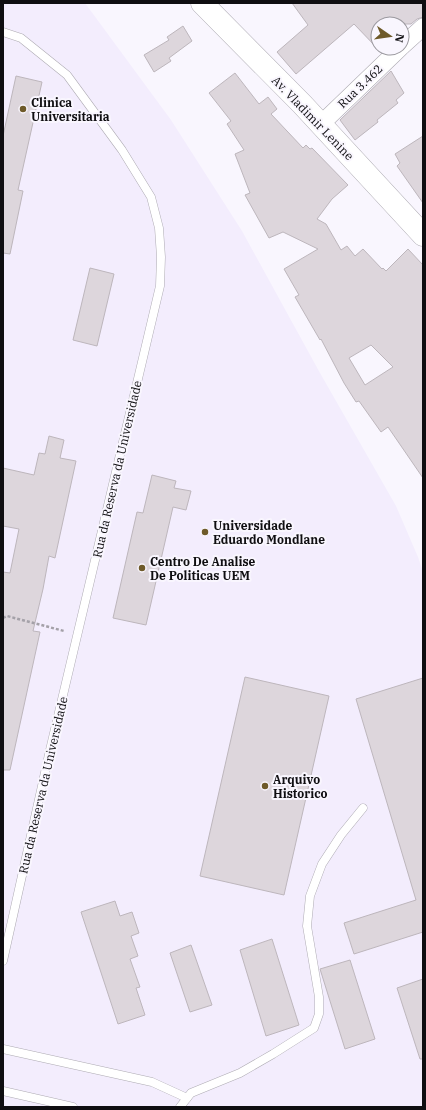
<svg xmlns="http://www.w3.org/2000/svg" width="426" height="1110" font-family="'IBM Plex Serif',serif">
<rect width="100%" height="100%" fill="#f9f6fe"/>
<path fill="#f3edfd" d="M3 3H85L171 120 242 231 320 373 396 506 418 557 423 572V1107H3Z"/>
<g fill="#ddd6dc" stroke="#bdb6bc" fill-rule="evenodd">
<path d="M292 3H423V17L417 19 411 24H378V49L354 24 296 74 277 52 308 25Z"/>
<path d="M183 26 192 41 169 58 171 61 154 72 144 55 169 40 167 37Z"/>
<path d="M391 71 404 93 396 100 398 103 377 120 378 122 355 140 340 120Z"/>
<path d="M235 73 259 104 268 97 277 109 271 114 303 148 306 145 310 149 312 148 348 185 332 199 317 219 326 224 341 250 347 246 355 256 363 249 382 269 383 268 386 271 408 249 423 265V478L388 427 381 432 359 401 356 402 344 383 321 339 320 340 295 297 299 295 284 269 318 249 283 232 269 238 245 195 250 193 235 154 244 150 227 124 231 121 209 93ZM371 345 393 367 365 385 349 358Z"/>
<path d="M16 76 42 82 18 190 23 191 10 254 3 253V136Z"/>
<path d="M423 136V203L397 166 400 163 395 154Z"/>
<path d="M90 268 114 274 97 346 73 340Z"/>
<path d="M49 436 64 440 60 458 76 461 55 558 49 556 43 589 33 631 40 632 10 770H3V572L10 573 19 529 3 526V468L34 475 39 453 45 454Z"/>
<path d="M152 475 176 481 174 488 191 491 186 510 173 507 146 625 113 618 137 512 143 513Z"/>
<path d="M245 677 329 696 284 895 200 876Z"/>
<path d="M423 678V932L354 954 344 923 416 900 356 699Z"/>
<path d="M115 901 120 916 132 912 139 933 131 936 138 956 130 959 140 987 136 988 145 1015 118 1024 81 912Z"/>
<path d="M272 939 299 1025 266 1036 240 950Z"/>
<path d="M191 945 212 1005 190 1012 170 953Z"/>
<path d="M350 960 375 1039 345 1049 320 969Z"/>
<path d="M423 979V1059H420L397 988Z"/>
</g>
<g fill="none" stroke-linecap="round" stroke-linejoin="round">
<defs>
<g id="service">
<path d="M3 32 21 38 67 75 122 150 151 197 159 228 161 257 160 286 50 750 3 961"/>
<path d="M3 1049 152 1082 187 1098"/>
<path d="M3 1091 73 1107"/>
<path d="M180 1107 191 1093 240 1073 273 1054 314 1028 319 1014V997L307 926 310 896 322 864 341 835 363 808"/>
</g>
<g id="minor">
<path d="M402 46 423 27"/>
<path d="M320 125 400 48"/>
</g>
<path id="secondary" d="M202 3 302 104 423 235"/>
</defs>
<use href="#service" stroke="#aeabb3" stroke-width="9"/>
<use href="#minor" stroke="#aeabb3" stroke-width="18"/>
<use href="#secondary" stroke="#aeabb3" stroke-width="23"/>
<path stroke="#a4a1a8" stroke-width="2.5" stroke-dasharray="3 2" stroke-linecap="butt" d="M3 618 7 616 64 631"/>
<use href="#service" stroke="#fff" stroke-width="8"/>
<use href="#minor" stroke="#fff" stroke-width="17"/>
<use href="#secondary" stroke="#fff" stroke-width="22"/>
</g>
<g fill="#6e5a29" stroke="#f9f6fe" stroke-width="1.5">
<circle cx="23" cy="109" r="4"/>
<circle cx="205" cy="532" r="4"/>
<circle cx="142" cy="568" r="4"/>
<circle cx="265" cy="786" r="4"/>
</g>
<g text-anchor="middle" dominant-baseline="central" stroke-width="4" stroke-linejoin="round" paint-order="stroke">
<g font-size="12" fill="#0f0e11" stroke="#f9f6fe">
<text transform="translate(360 86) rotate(-44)">Rua 3.462</text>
<text transform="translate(313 118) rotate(46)">Av. Vladimir Lenine</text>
<text transform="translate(117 469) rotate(-77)">Rua da Reserva da Universidade</text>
<text transform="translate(43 785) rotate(-77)">Rua da Reserva da Universidade</text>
</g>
<g font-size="12" font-weight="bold" fill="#0f0e11" stroke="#f9f6fe" text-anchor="start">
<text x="31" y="102">Clinica<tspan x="31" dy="14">Universitaria</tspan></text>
<text x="213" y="525">Universidade<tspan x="213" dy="14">Eduardo Mondlane</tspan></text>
<text x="150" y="561">Centro De Analise<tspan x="150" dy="14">De Politicas UEM</tspan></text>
<text x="273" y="779">Arquivo<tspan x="273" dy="14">Historico</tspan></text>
</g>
</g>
<rect width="426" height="1110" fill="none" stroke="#0f0e11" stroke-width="8"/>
<g transform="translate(390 36) rotate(103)"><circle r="19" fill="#f9f6fe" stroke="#9b999f"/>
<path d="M0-3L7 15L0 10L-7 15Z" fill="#6e5a29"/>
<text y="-6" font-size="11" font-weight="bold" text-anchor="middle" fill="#0f0e11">N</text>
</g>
</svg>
